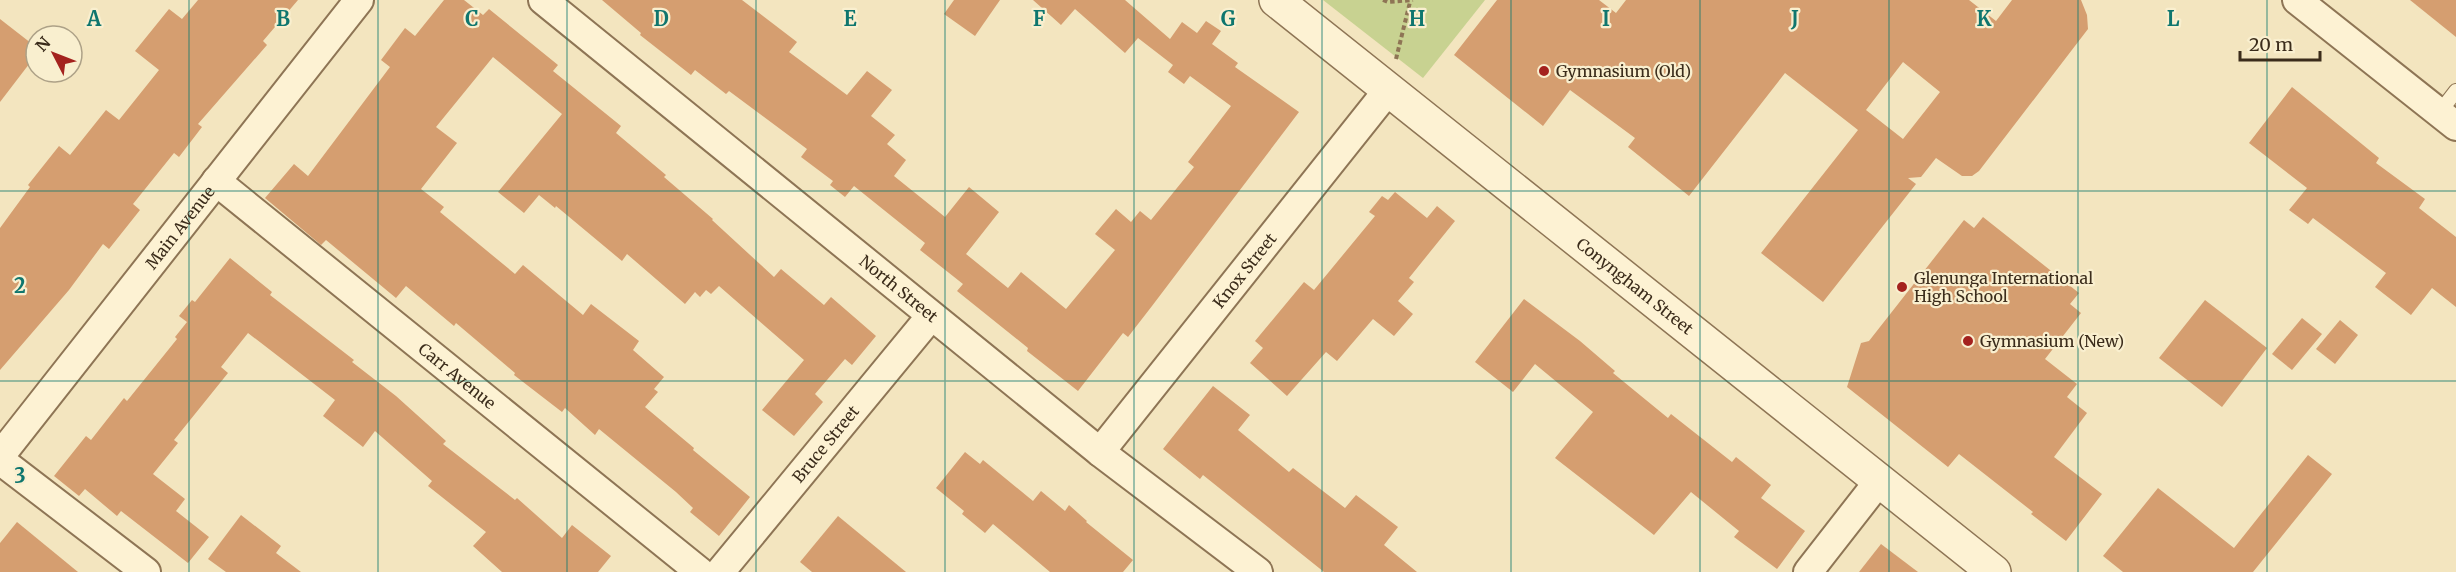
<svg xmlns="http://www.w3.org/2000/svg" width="2456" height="572" font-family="Merriweather,serif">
<rect width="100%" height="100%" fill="#f3e5bf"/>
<path fill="#c8d291" d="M1323 0H1485L1423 78Z"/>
<g fill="#d59e70" fill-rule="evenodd">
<path d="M198 0H298L263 41 267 45 198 124 202 127 179 157 174 153 133 204 140 210 109 249 103 244 69 290 0 370V228L30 187 28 185 59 146 70 155 106 110 119 120 159 70 135 51 169 9 182 19Z"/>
<path d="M444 0H464L483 15 489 9 558 65 553 71 621 126 616 133 666 175 664 177 713 219 712 220 774 277 781 269 824 305 831 297 876 336 852 365 845 359 815 394 823 402 794 436 762 410 804 360 719 286 711 294 706 290 700 297 695 292 685 304 627 254 622 261 556 206 555 208 539 195 524 213 498 192 562 114 493 57 436 127 457 143 421 189 444 207 440 212 515 274 523 265 583 315 591 304 639 341 633 350 664 377 654 389 658 392 645 407 694 448 693 450 750 497 719 536 690 512 693 508 676 492 599 429 595 435 565 408 562 412 514 375 515 373 456 323 454 326 406 286 396 298 326 240 321 245 265 198 294 164 308 176 390 67 381 60 405 28 415 36Z"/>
<path d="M602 0H742L797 42 789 52 847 95 867 71 892 90 871 116 895 135 887 144 906 160 894 176 945 217 969 187 999 212 966 254 1008 288 1021 272 1066 309 1115 250 1095 234 1116 209 1131 222 1140 211 1151 220 1194 167 1188 162 1231 106 1190 76 1184 84 1168 72 1173 65 1138 38 1125 53 1075 9 1061 25 1033 0H1125L1170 39 1182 22 1197 33 1206 21 1221 31 1212 44 1238 63 1235 67 1299 112 1152 306 1128 337 1123 333 1078 391 1027 351 1028 348 957 291 963 284 920 250 925 243 854 186 845 197 830 185 833 181 801 157 807 149 729 91 726 94 695 70 691 75 640 35 641 33Z"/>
<path d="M954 0H1000L975 36 944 14Z"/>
<path d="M1497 0H1599L1616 13 1626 0H1969L1996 21 2012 0H2081L2087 15 2088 29 1979 171 1972 176H1962L1936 158 1921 177 1908 178 1916 184 1823 302 1761 253 1858 130 1785 73 1689 196 1628 147 1635 138 1570 90 1543 126 1454 55ZM1903 62 1940 92 1903 139 1866 110Z"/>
<path d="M2410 0H2456V37Z"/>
<path d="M0 19 36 47V55L0 102Z"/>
<path d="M2292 87 2379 158 2376 163 2425 199 2419 208 2456 237V307L2432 288 2411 315 2375 287 2386 273 2313 218 2308 224 2289 210 2307 188 2249 143Z"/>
<path d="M1395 192 1427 218 1437 206 1455 221 1409 278 1414 282 1398 301 1413 314 1394 336 1373 319 1337 361 1326 352 1287 396 1250 363 1263 348 1255 341 1304 282 1314 290 1375 216 1369 212 1382 196 1388 200Z"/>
<path d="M1983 217 2079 293 2070 304 2081 313 2045 359 2077 384 2067 397 2087 413 2054 457 2102 494 2066 541 2031 514 2033 512 1959 454 1948 467 1847 387 1861 343 1869 341 1964 220 1974 228Z"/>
<path d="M230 258 272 292 270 295 354 360 352 362 396 396 446 441 443 444 515 500 517 498 562 538 572 525 611 556 598 572H502L473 546 486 532 428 486 432 481 375 431 363 447 323 416 335 400 248 333 221 367 228 373 174 440 178 443 153 474 185 499 176 511 209 537 188 563 121 511 117 516 85 489 79 496 54 476 86 436 91 440 124 398 127 401 177 339 175 337 187 322 179 316 192 300 195 302Z"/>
<path d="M1524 299 1580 341 1615 371 1613 373 1668 418 1671 414 1732 462 1736 457 1771 485 1761 498 1805 531 1777 569 1734 537 1739 531 1691 492 1654 535 1555 458 1593 412 1535 364 1513 392 1475 362Z"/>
<path d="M2205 300 2267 348 2222 407 2159 358Z"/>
<path d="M2302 318 2322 334 2292 370 2272 354Z"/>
<path d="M2340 320 2358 335 2335 364 2316 349Z"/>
<path d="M1213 386 1250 415 1238 430 1289 472 1293 468 1345 508 1356 495 1398 527 1384 545 1417 572H1324L1203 475 1200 479 1163 449Z"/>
<path d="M965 452 980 464 983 460 1033 501 1041 491 1065 511 1069 505 1087 521 1086 522 1133 560 1123 572H1050L993 524 985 533 962 514 964 511 936 488Z"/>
<path d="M2308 455 2332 474 2253 572H2123L2103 556 2158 488 2234 548Z"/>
<path d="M241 515 281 546 276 553 301 572H226L208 559Z"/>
<path d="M838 516 906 572H812L800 562Z"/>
<path d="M17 522 78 572H0V543Z"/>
<path d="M1881 544 1918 572H1859Z"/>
</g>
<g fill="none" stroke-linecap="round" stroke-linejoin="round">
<defs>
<path id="service" d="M2439 113 2456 91"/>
<g id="minor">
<path id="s1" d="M543 0 1100 452 1258 572"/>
<path d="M2297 0 2456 126"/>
<path id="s2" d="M216 181 700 572"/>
<path id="s3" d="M1100 452 1389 89"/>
<path id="s4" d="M0 456 359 0"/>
<path d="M0 460 146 572"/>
<path id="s5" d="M720 572 931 316"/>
<path d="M1808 572 1879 481"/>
</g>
<g id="tertiary">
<path id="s6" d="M1276 0 1994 572"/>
</g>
</defs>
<use href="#service" stroke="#8e7555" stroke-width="16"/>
<use href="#minor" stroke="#8e7555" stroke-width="32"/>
<use href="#tertiary" stroke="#8e7555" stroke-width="36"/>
<g stroke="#8e7555" stroke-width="4" stroke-dasharray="4.5 3" stroke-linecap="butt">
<path d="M1383 0 1388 2 1413 0"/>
<path d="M1396 59 1410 2"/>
</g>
<use href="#service" stroke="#fdf2d3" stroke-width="14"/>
<use href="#minor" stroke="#fdf2d3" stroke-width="28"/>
<use href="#tertiary" stroke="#fdf2d3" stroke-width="33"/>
</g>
<path fill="none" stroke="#0f766e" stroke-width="1.5" stroke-opacity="0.55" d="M189 0V572M378 0V572M567 0V572M756 0V572M945 0V572M1134 0V572M1322 0V572M1511 0V572M1700 0V572M1889 0V572M2078 0V572M2267 0V572M0 191H2456M0 381H2456"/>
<g fill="#a4221e" stroke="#f9efcf" stroke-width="2">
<circle cx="1544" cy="71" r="6"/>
<circle cx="1902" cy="287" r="6"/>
<circle cx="1968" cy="341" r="6"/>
</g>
<g text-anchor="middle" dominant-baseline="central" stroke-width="4.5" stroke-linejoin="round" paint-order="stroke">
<g font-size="16" fill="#3b2c1b" stroke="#f9efcf" text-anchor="start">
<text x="1556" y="71">Gymnasium (Old)</text>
<text x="1914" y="278">Glenunga International<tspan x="1914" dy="18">High School</tspan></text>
<text x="1980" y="341">Gymnasium (New)</text>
</g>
<g font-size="16" fill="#3b2c1b" stroke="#f9efcf">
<text stroke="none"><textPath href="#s4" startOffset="291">Main Avenue</textPath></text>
<text stroke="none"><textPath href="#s3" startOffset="232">Knox Street</textPath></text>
<text stroke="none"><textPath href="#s6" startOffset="459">Conyngham Street</textPath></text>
<text stroke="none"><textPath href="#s1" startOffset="458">North Street</textPath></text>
<text stroke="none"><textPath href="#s2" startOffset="310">Carr Avenue</textPath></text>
<text stroke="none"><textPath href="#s5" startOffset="166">Bruce Street</textPath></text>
</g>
</g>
<g font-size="20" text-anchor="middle" font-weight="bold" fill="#0f766e" stroke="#f9efcf" stroke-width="4.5" stroke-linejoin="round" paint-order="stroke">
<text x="94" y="26">A</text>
<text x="283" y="26">B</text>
<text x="472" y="26">C</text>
<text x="661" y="26">D</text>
<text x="850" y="26">E</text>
<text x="1039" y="26">F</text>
<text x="1228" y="26">G</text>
<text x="1417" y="26">H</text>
<text x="1606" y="26">I</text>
<text x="1795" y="26">J</text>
<text x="1984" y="26">K</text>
<text x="2173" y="26">L</text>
<text x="20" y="293">2</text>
<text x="20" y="483">3</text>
</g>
<g transform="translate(54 54) rotate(312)"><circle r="28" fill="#f9efcf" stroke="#ada187" stroke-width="1.5"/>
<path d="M0-4.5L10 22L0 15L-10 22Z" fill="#a4221e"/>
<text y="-9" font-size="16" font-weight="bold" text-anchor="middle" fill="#3b2c1b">N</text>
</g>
<path d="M2240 51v9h80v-9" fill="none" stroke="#3b2c1b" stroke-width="3"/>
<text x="2249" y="51" font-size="18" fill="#3b2c1b" stroke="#f9efcf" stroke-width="4.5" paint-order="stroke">20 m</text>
</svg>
